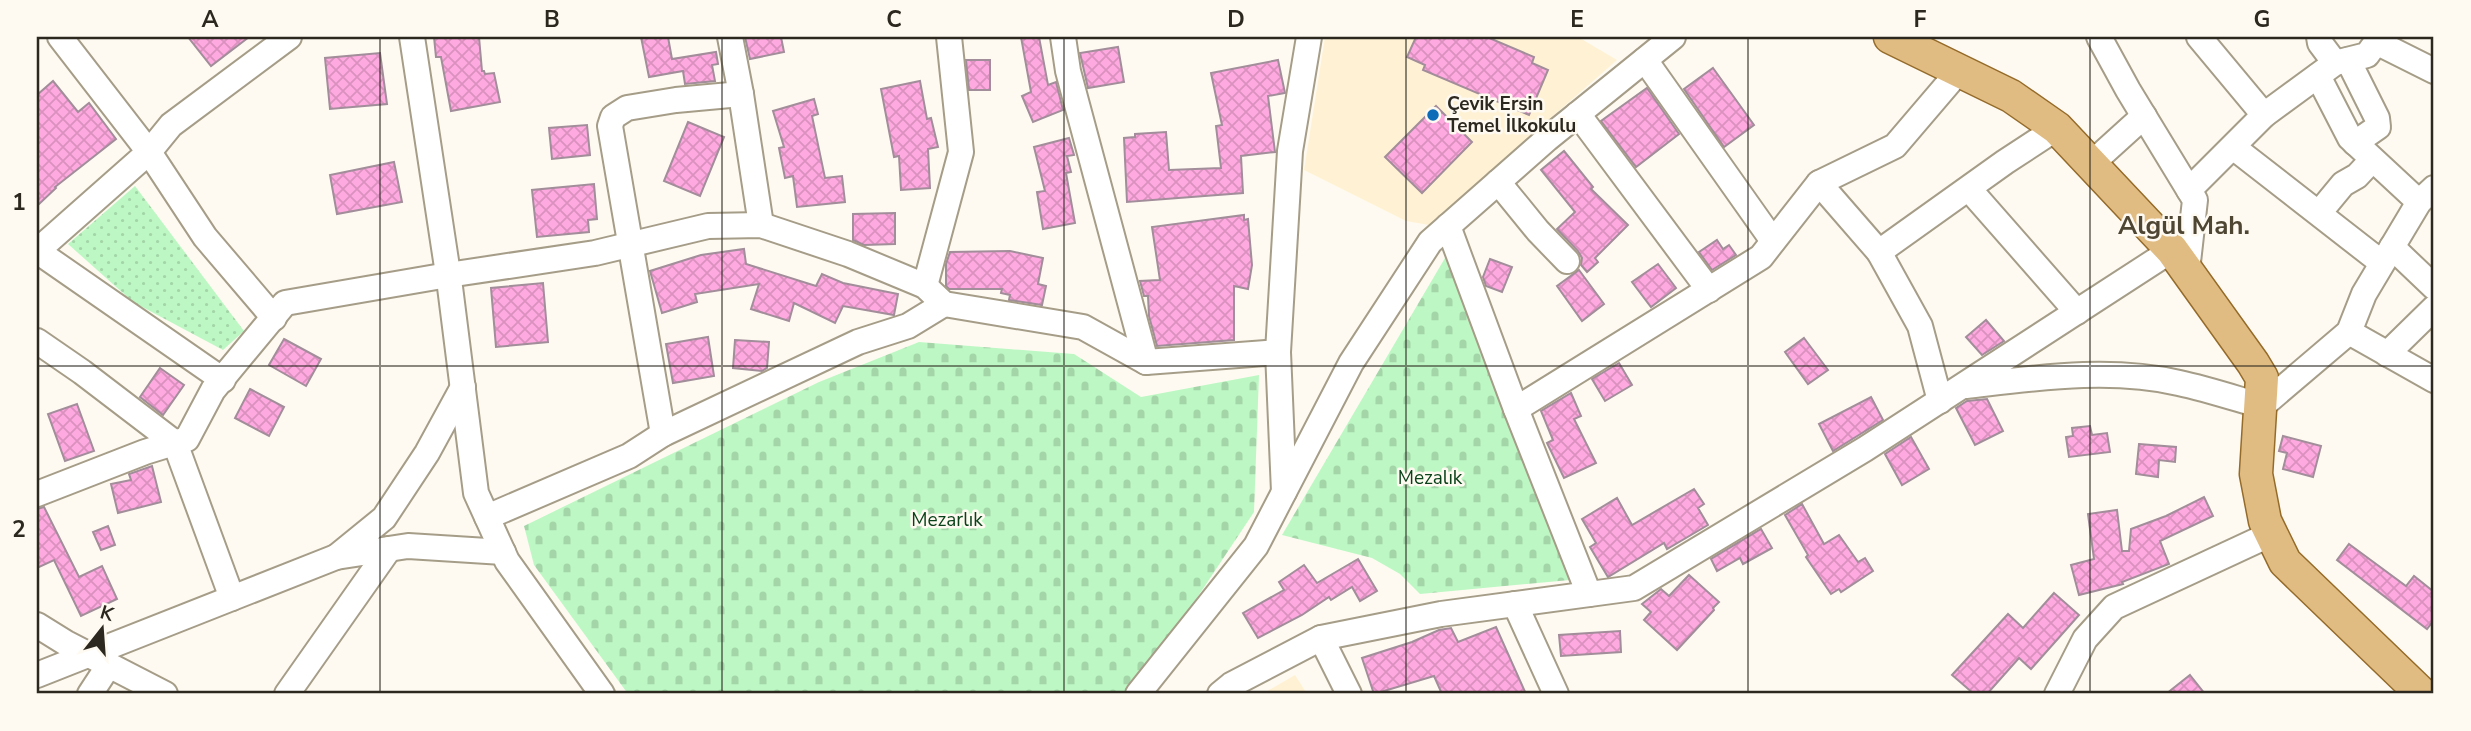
<svg xmlns="http://www.w3.org/2000/svg" width="2471" height="731" font-family="'Nunito Sans',sans-serif">
<defs>
<pattern id="cemetery-stones" width="16" height="16" patternUnits="userSpaceOnUse" patternTransform="scale(1.75)"><rect width="16" height="16" fill="#bdf8c4"/><path d="M2 7V4a2 2 0 0 1 4 0v3zM10 15v-3a2 2 0 0 1 4 0v3z" fill="#a3d5a8"/></pattern>
<pattern id="park-dots" width="8" height="8" patternUnits="userSpaceOnUse" patternTransform="scale(1.75)"><rect width="8" height="8" fill="#bdf8c4"/><path d="M2 2h.1M6 6h.1" fill="none" stroke="#a3d5a8" stroke-width="1.8" stroke-linecap="round"/></pattern>
<pattern id="building-cross-hatch" width="8" height="8" patternUnits="userSpaceOnUse" patternTransform="scale(1.75)"><rect width="8" height="8" fill="#fea9df"/><path d="M0 0l8 8M0 8l8-8" fill="none" stroke="#da91bf"/></pattern>
</defs>
<rect width="100%" height="100%" fill="#fefaf1"/>
<g fill="#fff2d4">
<path d="M1325 37H1578L1617 60 1429 225 1406 221 1304 170Z"/>
<path d="M1295 675 1307 694H1262Z"/>
</g>
<g fill="url(#cemetery-stones)">
<path d="M1445 258 1452 261 1571 570 1570 580 1420 594 1400 574 1372 558 1282 535Z"/>
<path d="M919 342 1074 354 1141 397 1259 375 1254 512 1133 694H628L534 565 524 526 819 382Z"/>
</g>
<path fill="url(#park-dots)" d="M135 186 244 331 223 350 133 302 68 244Z"/>
<g fill="url(#building-cross-hatch)" stroke="#a28d9a" stroke-width="2">
<path d="M188 37H249L211 66Z"/>
<path d="M434 37H479L482 71H484L485 74 494 73 500 102 451 111 441 57H436Z"/>
<path d="M641 37H668L672 59 716 52 718 64 712 65 715 81 685 84 683 71 649 77Z"/>
<path d="M745 37H781L784 52 750 59Z"/>
<path d="M1021 37H1039L1048 85 1056 82 1063 110 1033 122 1022 96 1031 92Z"/>
<path d="M1416 37H1487L1534 57 1532 63 1548 70 1529 115 1423 70 1425 65 1407 57Z"/>
<path d="M1118 47 1124 82 1088 88 1080 53Z"/>
<path d="M380 53 387 104 330 109 325 58Z"/>
<path d="M966 60H990V90H969Z"/>
<path d="M1278 60 1285 93 1268 96 1275 152 1241 156 1243 193 1127 202 1124 138 1135 137V134L1166 132 1169 170 1221 168 1216 126 1222 125 1211 73Z"/>
<path d="M1713 68 1754 125 1724 147 1684 89Z"/>
<path d="M53 81 78 112 89 103 116 139 55 187 56 188 37 206V95Z"/>
<path d="M920 81 927 119 931 118 938 147 928 149 930 188 901 190 899 156 894 157 881 89Z"/>
<path d="M1647 88 1679 134 1636 167 1601 121Z"/>
<path d="M814 99 818 114 812 116 825 178 842 176 845 202 797 207 793 176 785 178 779 148 784 147 773 111Z"/>
<path d="M1436 106 1472 142 1422 193 1385 157Z"/>
<path d="M688 122 724 137 700 196 664 181Z"/>
<path d="M587 125 590 155 552 159 549 128Z"/>
<path d="M1069 138 1074 155 1067 156 1071 172 1066 173 1075 223 1043 229 1037 192 1045 191 1034 147Z"/>
<path d="M1564 151 1593 187 1591 189 1628 225 1595 258 1598 262 1587 272 1581 265 1582 258 1578 251 1557 229 1575 212 1541 170Z"/>
<path d="M394 162 402 202 337 214 330 175Z"/>
<path d="M594 184 597 219 588 220 589 232 537 237 532 190Z"/>
<path d="M895 213V244L864 245 853 240V214Z"/>
<path d="M1244 215V220L1248 219 1252 265 1248 289 1234 286V340L1157 346 1149 316 1148 296H1144L1140 281 1160 280 1152 227Z"/>
<path d="M1717 240 1723 249 1729 245 1736 255 1712 270 1699 252Z"/>
<path d="M744 249 746 264 816 286 822 274 843 283 898 294 894 315 843 306 835 323 794 303 789 321 751 309 759 284 695 294 697 302 662 313 650 271 701 255Z"/>
<path d="M1010 251 1043 258 1038 284 1046 286 1042 305 1009 300 1010 295 1001 293 1002 289H949L946 286V264L950 252Z"/>
<path d="M1490 259 1512 267 1502 292 1486 286 1483 277Z"/>
<path d="M1658 264 1676 288 1651 307 1632 282Z"/>
<path d="M1579 270 1604 304 1582 321 1557 286Z"/>
<path d="M543 283 548 342 496 347 491 288Z"/>
<path d="M1986 320 2004 341 1982 355 1966 337Z"/>
<path d="M708 337 714 376 673 383 666 344Z"/>
<path d="M1804 338 1828 370 1808 384 1785 352Z"/>
<path d="M284 339 321 359 306 386 269 365Z"/>
<path d="M735 340 769 342 767 368 762 371 733 368Z"/>
<path d="M1619 363 1632 385 1605 401 1592 379Z"/>
<path d="M160 368 184 385 163 415 140 397Z"/>
<path d="M250 389 284 407 269 436 235 418Z"/>
<path d="M1571 393 1581 416 1574 419 1596 463 1564 478 1547 443 1553 440 1541 411Z"/>
<path d="M1871 397 1883 420 1833 451 1819 424Z"/>
<path d="M1987 399 2003 431 1975 445 1956 408 1967 401Z"/>
<path d="M77 404 94 451 65 461 48 414Z"/>
<path d="M2090 426 2092 435 2107 433 2110 452 2069 457 2066 437 2073 436 2072 428Z"/>
<path d="M2283 436 2321 446 2313 477 2283 469 2287 453 2279 451Z"/>
<path d="M1911 437 1929 469 1902 485 1885 454Z"/>
<path d="M2139 444 2176 447 2175 462 2159 460 2158 477 2136 474Z"/>
<path d="M152 466 161 502 118 513 111 484 131 480 129 474Z"/>
<path d="M1694 489 1704 504 1698 508 1708 525 1667 549 1664 543 1608 577 1590 547 1596 543 1582 519 1617 498 1632 525Z"/>
<path d="M2204 497 2213 516 2160 541 2169 564 2122 582 2123 584 2079 595 2071 565 2094 559 2088 514 2117 510 2122 551H2129L2131 529 2166 516Z"/>
<path d="M1802 504 1824 544 1839 535 1858 562 1865 558 1873 571 1841 592 1839 589 1831 594 1806 557 1808 555 1785 515Z"/>
<path d="M44 507 79 577 102 566 117 599 81 616 54 560 37 568V509Z"/>
<path d="M108 526 115 545 101 550 93 532Z"/>
<path d="M1761 529 1772 548 1743 564 1740 558 1717 571 1711 559Z"/>
<path d="M2349 544 2406 586 2414 576 2434 592V620L2427 629 2337 560Z"/>
<path d="M1358 559 1377 591 1360 601 1352 587 1331 600 1329 597 1302 615 1258 638 1243 613 1284 590 1279 582 1304 565 1317 583Z"/>
<path d="M1689 575 1719 602 1713 608 1714 610 1677 650 1644 620 1651 612 1642 604 1661 589 1669 596Z"/>
<path d="M2054 593 2079 615 2031 669 2019 658 1987 694H1974L1952 675 2008 614 2023 628Z"/>
<path d="M1496 627 1526 694H1442L1434 676 1374 694 1362 658 1412 642 1439 630 1451 628 1458 642Z"/>
<path d="M1620 631 1621 652 1561 656 1559 635Z"/>
<path d="M2190 675 2205 694H2166Z"/>
</g>
<g fill="none" stroke-linecap="round" stroke-linejoin="round">
<defs>
<g id="minor">
<path d="M60 37 149 152 205 237 274 318"/>
<path d="M412 37 450 287 476 493 507 561 602 694"/>
<path d="M730 37 741 94 761 225"/>
<path d="M1063 37 1068 71 1146 362"/>
<path d="M2099 37 2128 90 2195 200 2187 271"/>
<path d="M2199 37 2264 115"/>
<path d="M2319 37 2320 43 2335 63"/>
<path d="M2376 42 2434 71"/>
<path d="M1645 60 1773 241"/>
<path d="M2348 60 2377 118 2378 127 2355 143"/>
<path d="M2318 76 2350 138 2419 202"/>
<path d="M1578 114 1709 290"/>
<path d="M2233 147 2382 263"/>
<path d="M2091 164 2144 116"/>
<path d="M1498 182 1538 231 1567 261"/>
<path d="M1819 183 1879 252 1920 326 1940 401"/>
<path d="M1969 189 2077 312"/>
<path d="M2189 190 2264 115 2335 63 2367 55 2380 37"/>
<path d="M2319 213 2343 184 2357 176 2372 160"/>
<path d="M1448 226 1516 409 1589 594"/>
<path d="M2392 247 2434 287"/>
<path d="M1879 252 2005 162 2057 128"/>
<path d="M925 286 961 152 949 37"/>
<path d="M2349 332 2434 380"/>
<path d="M37 341 82 372 175 443 232 598"/>
<path d="M1278 352 1290 151 1309 37"/>
<path d="M2387 354 2434 308"/>
<path d="M223 380 37 251 149 152 171 125 289 37"/>
<path d="M1966 386C2037 378 2109 367 2179 383 2207 389 2234 398 2262 406L2349 332 2364 294 2419 202 2434 188"/>
<path d="M463 387 427 453 384 518 336 557 408 546 503 552"/>
<path d="M1516 409 1761 257 1819 183 1895 146 1959 71"/>
<path d="M663 434 610 126 613 117 627 108 676 100 741 94"/>
<path d="M37 494 145 452 187 439 213 390 285 303 448 275 595 253 708 226 761 225 848 254 925 286 944 304 1083 327 1146 362 1278 352 1284 492"/>
<path d="M487 517 629 456 663 434 858 342 908 326 944 304"/>
<path d="M1515 604 1556 694"/>
<path d="M37 625 66 643 165 694"/>
<path d="M1321 638 1349 694"/>
<path d="M37 675 336 557"/>
<path d="M90 694 109 665"/>
<path d="M287 694 389 549"/>
<path d="M1138 694 1256 546 1351 363 1430 242 1547 139 1673 37"/>
<path d="M1220 694 1231 685 1321 638 1441 614 1634 588 1865 449 2172 250"/>
<path d="M2057 694 2085 639 2114 607 2271 534"/>
</g>
<path id="major" d="M1890 37 2011 96 2057 128 2172 250 2253 363 2262 378 2256 474 2265 521 2285 562 2422 694"/>
</defs>
<use href="#minor" stroke="#a69d88" stroke-width="28"/>
<use href="#major" stroke="#956b2a" stroke-width="35"/>
<use href="#minor" stroke="#fff" stroke-width="24"/>
<use href="#major" stroke="#e1bc82" stroke-width="32"/>
</g>
<path fill="none" stroke="#2c2820" stroke-width="2" stroke-opacity="0.55" d="M380 37V694M722 37V694M1064 37V694M1406 37V694M1748 37V694M2090 37V694M37 366H2434"/>
<circle fill="#0d6cb8" stroke="#fefaf1" stroke-width="2.5" cx="1433" cy="115" r="7"/>
<g text-anchor="middle" dominant-baseline="central" stroke-width="5" stroke-linejoin="round" paint-order="stroke">
<g font-size="19" font-weight="bold" fill="#2c2820" stroke="#fefaf1" text-anchor="start">
<text x="1447" y="104">Çevik Ersin<tspan x="1447" dy="22">Temel İlkokulu</tspan></text>
</g>
<g font-size="19" fill="#094219" stroke="#fefaf1">
<text x="1430" y="478">Mezalık</text>
<text x="947" y="520">Mezarlık</text>
</g>
<g font-size="26" font-weight="bold" fill="#4e4533" stroke="#fefaf1">
<text x="2184" y="225">Algül Mah.</text>
</g>
</g>
<rect width="2471" height="731" fill="none" stroke="#fefaf1" stroke-width="77"/>
<g transform="translate(102 629) rotate(17)" stroke="#fefaf1" stroke-width="5" paint-order="stroke">
<path d="M0-5L12 26L0 18L-12 26Z" fill="#2c2820"/>
<text y="-10" font-size="19" font-weight="bold" text-anchor="middle" fill="#2c2820">K</text>
</g>
<rect x="38" y="38" width="2394" height="654" fill="none" stroke="#2c2820" stroke-width="2.5"/>
<g font-size="23" text-anchor="middle" font-weight="bold" fill="#2c2820">
<text x="210" y="27">A</text>
<text x="552" y="27">B</text>
<text x="894" y="27">C</text>
<text x="1236" y="27">D</text>
<text x="1577" y="27">E</text>
<text x="1920" y="27">F</text>
<text x="2262" y="27">G</text>
<text x="19" y="210">1</text>
<text x="19" y="537">2</text>
</g>
</svg>
